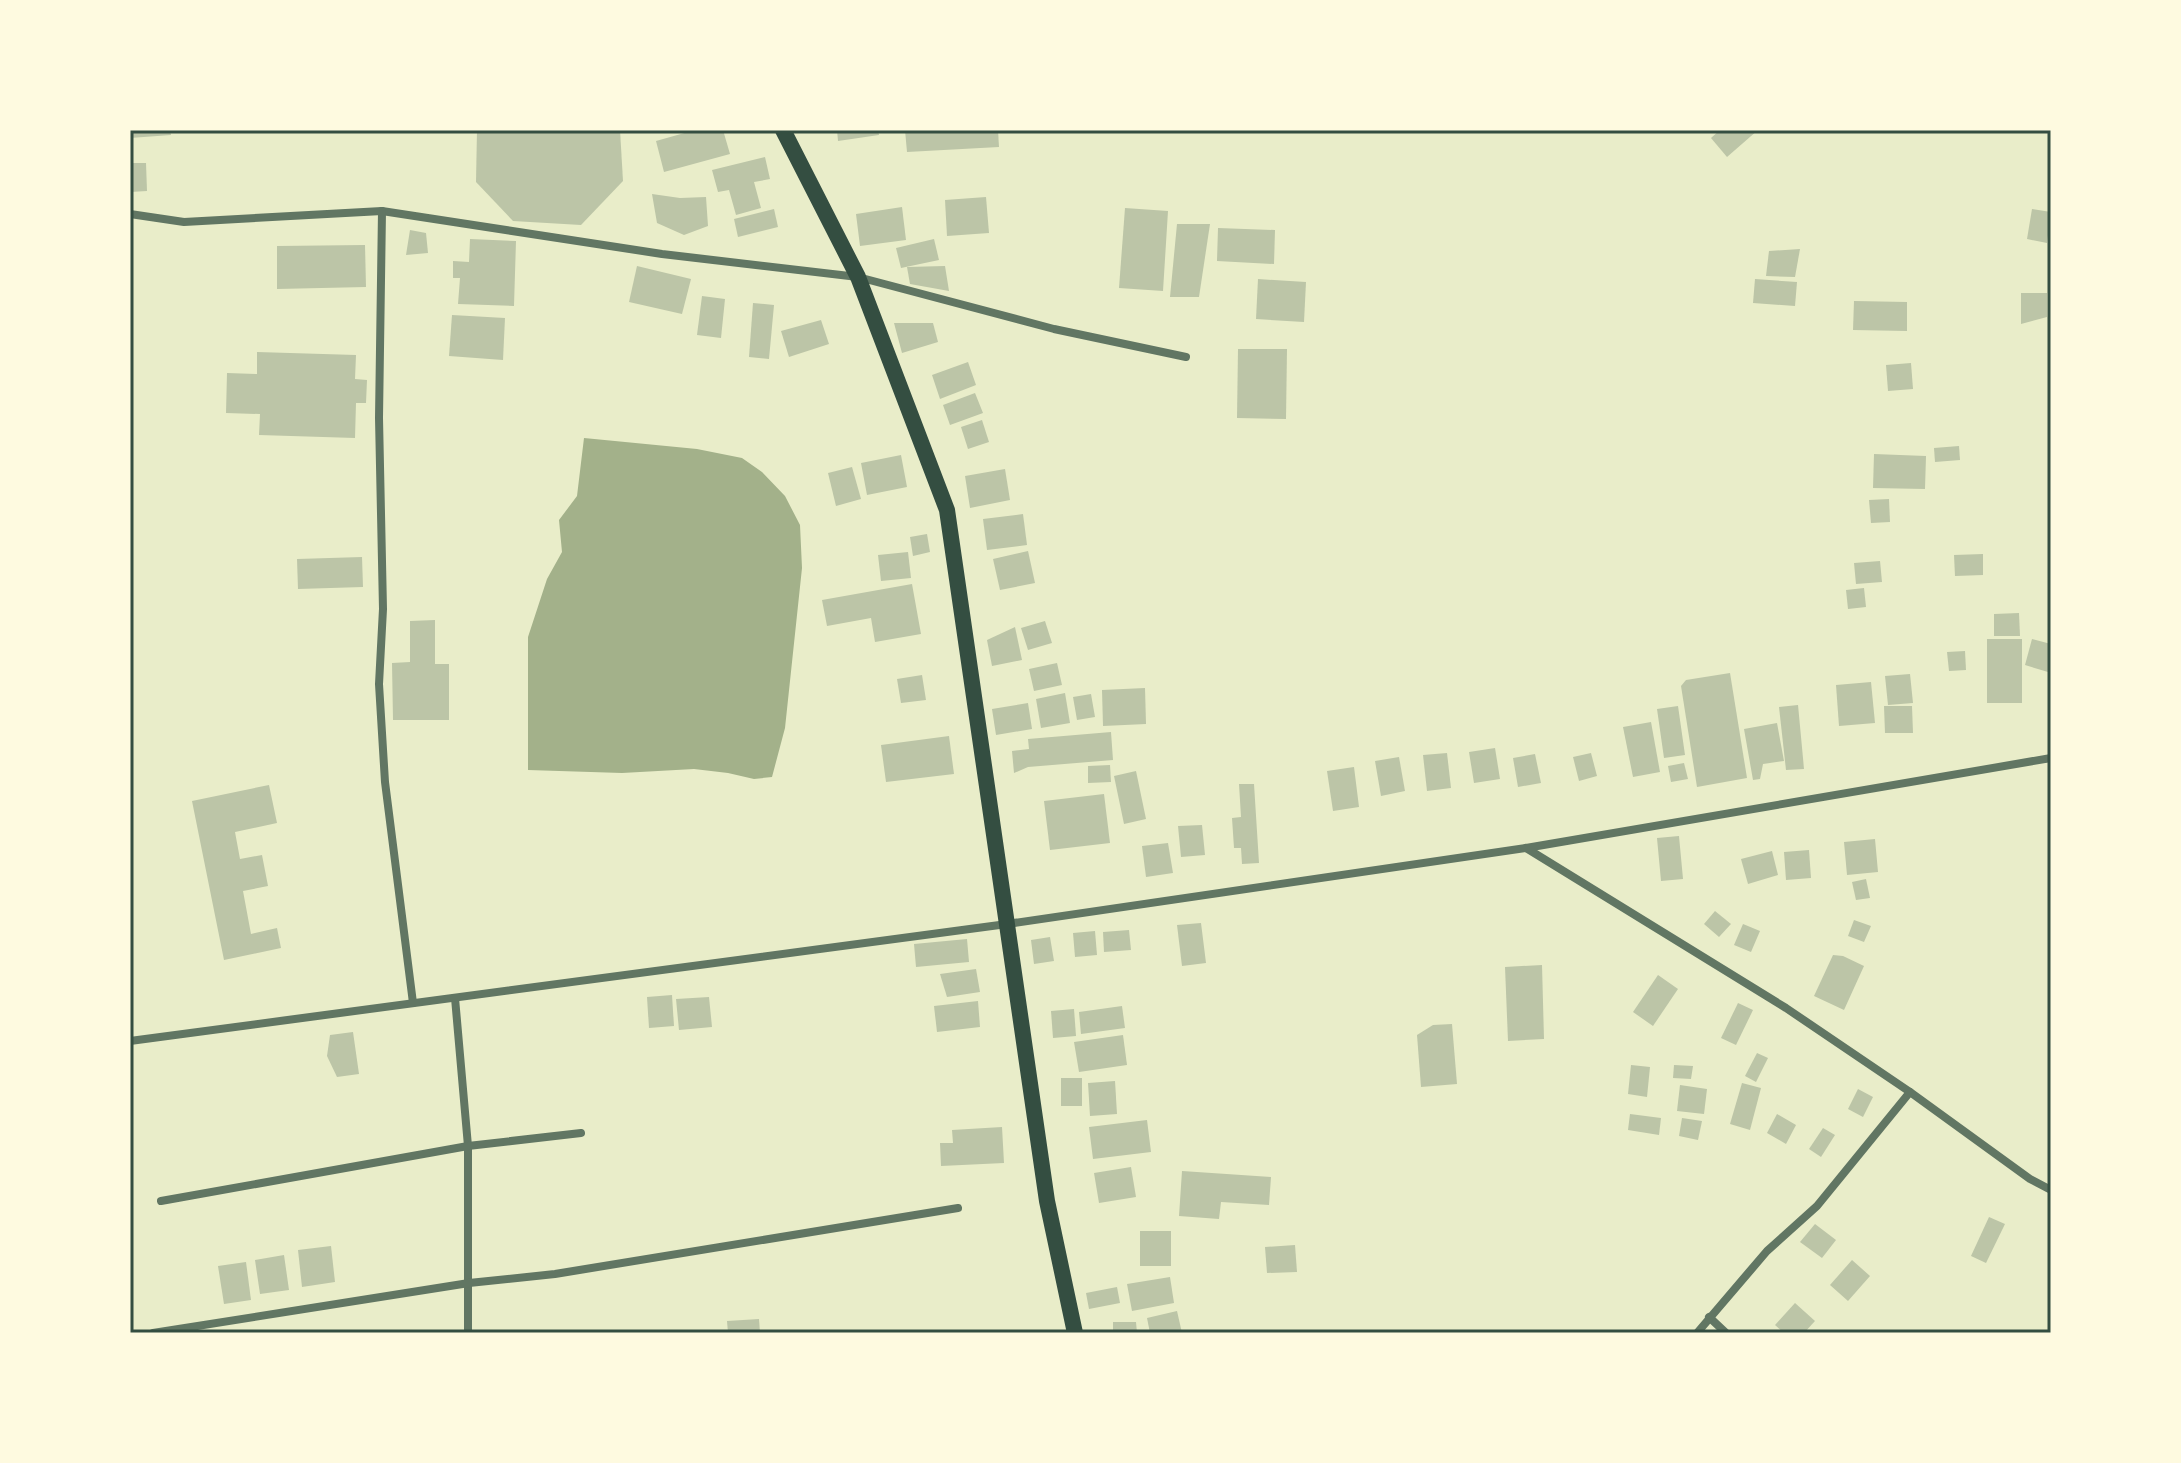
<svg xmlns="http://www.w3.org/2000/svg" width="2181" height="1463" font-family="Quicksand,sans-serif">
<rect width="100%" height="100%" fill="#e9edc9"/>
<path fill="#a3b18a" d="M584 438 697 449 742 458 762 472 785 496 800 525 802 568 785 728 772 777 754 779 728 773 694 769 622 773 528 770V637L547 579 562 552 559 520 577 496Z"/>
<g fill="#bcc5a7">
<path d="M130 130H170L171 135 130 138Z"/>
<path d="M477 130H620L623 181 581 225 513 221 476 182Z"/>
<path d="M687 130H723L730 154 664 172 656 141 688 132Z"/>
<path d="M837 130H878L879 135 838 141Z"/>
<path d="M905 130H998L999 147 907 152Z"/>
<path d="M1720 130H1758L1727 157 1711 138Z"/>
<path d="M765 157 770 179 754 182 761 208 736 215 729 190 718 192 712 170Z"/>
<path d="M130 163H146L147 191 130 192Z"/>
<path d="M652 194 680 198 706 197 708 226 684 235 657 223Z"/>
<path d="M986 197 989 233 947 236 945 200Z"/>
<path d="M902 207 906 240 860 246 856 214Z"/>
<path d="M1125 208 1168 211 1163 291 1119 288Z"/>
<path d="M774 209 778 227 738 237 734 219Z"/>
<path d="M2032 209 2051 212 2047 243 2027 239Z"/>
<path d="M1177 224H1210L1199 297H1170Z"/>
<path d="M1218 228 1275 230 1274 264 1217 261Z"/>
<path d="M410 230 426 233 428 253 406 255Z"/>
<path d="M470 239 516 241 514 306 458 304 460 278H453V261L469 262Z"/>
<path d="M934 239 939 260 901 268 896 248Z"/>
<path d="M365 245 366 287 277 289V246Z"/>
<path d="M1800 249 1795 277 1766 276 1769 251Z"/>
<path d="M637 266 691 279 682 314 629 302Z"/>
<path d="M945 266 949 291 910 284 907 267Z"/>
<path d="M1258 279 1306 282 1304 322 1256 319Z"/>
<path d="M1755 279 1797 282 1795 306 1753 303Z"/>
<path d="M2021 293H2047V317L2021 324Z"/>
<path d="M702 296 725 299 721 338 697 335Z"/>
<path d="M1854 301 1907 302V331L1853 330Z"/>
<path d="M753 303 774 305 769 359 749 357Z"/>
<path d="M452 315 505 318 503 360 449 356Z"/>
<path d="M821 320 829 344 789 357 781 331Z"/>
<path d="M894 323H933L938 342 902 353Z"/>
<path d="M1238 349H1287L1286 419 1237 418Z"/>
<path d="M257 352 356 355 355 379 367 380 366 403H356L355 438 259 435 260 414 226 413 227 373 257 374Z"/>
<path d="M968 362 976 385 940 399 932 375Z"/>
<path d="M1911 363 1913 389 1888 391 1886 365Z"/>
<path d="M975 393 983 413 950 425 943 405Z"/>
<path d="M982 420 989 442 968 449 961 427Z"/>
<path d="M1959 446 1960 460 1935 462 1934 448Z"/>
<path d="M1874 454 1926 456 1925 489 1873 488Z"/>
<path d="M901 455 907 487 867 495 861 463Z"/>
<path d="M852 467 861 499 836 506 828 473Z"/>
<path d="M1005 469 1010 500 970 508 965 476Z"/>
<path d="M1889 499 1890 522 1871 523 1869 500Z"/>
<path d="M1023 514 1027 545 987 550 983 519Z"/>
<path d="M927 534 930 552 913 556 910 537Z"/>
<path d="M1028 551 1035 583 1000 590 993 559Z"/>
<path d="M908 552 911 578 881 581 878 555Z"/>
<path d="M1983 554V575L1955 576 1954 555Z"/>
<path d="M362 557 363 587 298 589 297 559Z"/>
<path d="M1880 561 1882 582 1856 584 1854 563Z"/>
<path d="M912 584 921 634 875 642 871 618 827 626 822 600Z"/>
<path d="M1864 588 1866 607 1848 609 1846 590Z"/>
<path d="M2019 613 2020 636H1994V614Z"/>
<path d="M435 620V664H449V720H393L392 663 410 662V621Z"/>
<path d="M1045 621 1052 643 1028 650 1021 628Z"/>
<path d="M1015 627 1022 660 992 666 987 640Z"/>
<rect x="1987" y="639" width="35" height="64"/>
<path d="M2032 639 2051 644V659L2048 672 2025 665Z"/>
<path d="M1965 651 1966 670 1949 671 1947 652Z"/>
<path d="M1057 663 1062 685 1034 691 1029 669Z"/>
<path d="M1730 673 1747 778 1697 787 1681 686 1686 680Z"/>
<path d="M1910 674 1913 703 1888 705 1885 676Z"/>
<path d="M922 675 926 700 901 703 897 679Z"/>
<path d="M1871 682 1875 723 1839 726 1836 685Z"/>
<path d="M1145 688 1146 724 1103 726 1102 690Z"/>
<path d="M1065 693 1070 723 1041 728 1036 699Z"/>
<path d="M1091 694 1095 717 1077 720 1073 697Z"/>
<path d="M1028 703 1032 729 996 735 992 709Z"/>
<path d="M1798 705 1804 769 1786 770 1779 707Z"/>
<path d="M1678 706 1685 755 1664 758 1657 709Z"/>
<path d="M1884 706H1912L1913 733H1885Z"/>
<path d="M1651 722 1660 772 1633 777 1623 727Z"/>
<path d="M1777 723 1784 761 1763 764 1760 779 1753 780 1744 729Z"/>
<path d="M1111 732 1113 760 1028 767 1014 773 1012 751 1029 749 1028 739Z"/>
<path d="M949 736 954 774 886 782 881 745Z"/>
<path d="M1495 748 1500 779 1474 783 1469 752Z"/>
<path d="M1447 753 1451 788 1427 791 1423 755Z"/>
<path d="M1591 753 1597 776 1579 781 1573 757Z"/>
<path d="M1535 754 1541 783 1518 787 1513 758Z"/>
<path d="M1399 757 1405 791 1381 796 1375 761Z"/>
<path d="M1684 763 1688 779 1671 782 1668 766Z"/>
<path d="M1110 765 1111 782 1088 783V766Z"/>
<path d="M1354 767 1359 807 1333 811 1327 771Z"/>
<path d="M1136 771 1146 819 1124 824 1114 776Z"/>
<path d="M1239 784H1254L1259 863 1242 864 1241 848H1234L1232 818 1241 817Z"/>
<path d="M269 785 277 823 235 832 240 859 262 855 268 886 243 891 251 934 277 928 281 948 224 960 192 801Z"/>
<path d="M1104 794 1110 843 1050 850 1044 801Z"/>
<path d="M1202 825 1205 855 1181 857 1178 826Z"/>
<path d="M1679 836 1683 879 1661 881 1657 838Z"/>
<path d="M1875 839 1878 872 1847 875 1844 842Z"/>
<path d="M1168 843 1173 873 1146 877 1142 846Z"/>
<path d="M1809 850 1811 878 1786 880 1784 852Z"/>
<path d="M1772 851 1778 875 1748 884 1741 859Z"/>
<path d="M1866 879 1870 898 1856 900 1852 882Z"/>
<path d="M1715 911 1731 924 1719 937 1704 924Z"/>
<path d="M1854 920 1871 926 1864 942 1848 936Z"/>
<path d="M1201 923 1206 963 1182 966 1177 925Z"/>
<path d="M1743 924 1760 931 1751 952 1734 945Z"/>
<path d="M1129 930 1131 950 1104 952 1103 932Z"/>
<path d="M1095 931 1097 955 1075 957 1073 933Z"/>
<path d="M1050 937 1054 961 1034 964 1031 940Z"/>
<path d="M967 939 969 962 916 967 914 944Z"/>
<path d="M1833 955 1843 956 1864 966 1844 1010 1814 996Z"/>
<path d="M1542 965 1544 1039 1508 1041 1505 967Z"/>
<path d="M976 969 980 992 947 997 940 974Z"/>
<path d="M1658 975 1678 989 1653 1026 1633 1012Z"/>
<path d="M672 995 674 1026 649 1028 647 997Z"/>
<path d="M709 997 712 1027 679 1030 676 999Z"/>
<path d="M978 1001 980 1027 937 1032 934 1006Z"/>
<path d="M1738 1003 1753 1010 1736 1045 1721 1038Z"/>
<path d="M1122 1006 1125 1028 1081 1034 1079 1012Z"/>
<path d="M1074 1009 1076 1036 1053 1038 1051 1011Z"/>
<path d="M1452 1024 1457 1084 1421 1087 1417 1035 1433 1025Z"/>
<path d="M353 1032 359 1074 337 1077 327 1056 330 1035Z"/>
<path d="M1123 1035 1127 1065 1079 1072 1074 1042Z"/>
<path d="M1757 1053 1768 1058 1756 1082 1745 1076Z"/>
<path d="M1631 1065 1650 1067 1647 1097 1628 1094Z"/>
<path d="M1674 1065 1693 1066 1691 1079 1673 1078Z"/>
<rect x="1061" y="1078" width="21" height="28"/>
<path d="M1115 1081 1117 1114 1090 1116 1088 1083Z"/>
<path d="M1742 1083 1761 1088 1750 1130 1730 1124Z"/>
<path d="M1680 1085 1707 1089 1704 1114 1677 1111Z"/>
<path d="M1858 1089 1873 1097 1863 1117 1848 1109Z"/>
<path d="M1630 1114 1661 1118 1659 1135 1628 1130Z"/>
<path d="M1777 1114 1796 1125 1786 1144 1767 1133Z"/>
<path d="M1682 1118 1702 1121 1698 1140 1679 1136Z"/>
<path d="M1147 1120 1151 1152 1093 1159 1089 1127Z"/>
<path d="M1002 1127 1004 1163 941 1166 940 1143H953L952 1130Z"/>
<path d="M1823 1128 1835 1135 1821 1157 1809 1149Z"/>
<path d="M1131 1167 1136 1197 1099 1203 1094 1173Z"/>
<path d="M1182 1171 1271 1177 1269 1205 1221 1202 1219 1219 1179 1216Z"/>
<path d="M1989 1217 2005 1224 1986 1263 1971 1256Z"/>
<path d="M1815 1224 1836 1240 1822 1258 1800 1242Z"/>
<rect x="1140" y="1231" width="31" height="35"/>
<path d="M1295 1245 1297 1272 1267 1273 1265 1247Z"/>
<path d="M331 1246 335 1282 302 1287 298 1250Z"/>
<path d="M284 1255 289 1290 260 1294 255 1260Z"/>
<path d="M1852 1260 1870 1276 1848 1301 1830 1285Z"/>
<path d="M246 1262 251 1300 224 1304 218 1266Z"/>
<path d="M1170 1277 1174 1303 1132 1311 1127 1284Z"/>
<path d="M1117 1287 1120 1303 1089 1309 1086 1293Z"/>
<path d="M1795 1303 1815 1321 1804 1333H1784L1775 1325Z"/>
<path d="M1177 1311 1182 1333H1150L1147 1318Z"/>
<path d="M759 1319 760 1333H728L727 1321Z"/>
<path d="M1113 1322H1136L1137 1333H1113Z"/>
</g>
<g fill="none" stroke-linecap="round" stroke-linejoin="round">
<g stroke="#617663" stroke-width="8">
<path d="M382 211 662 254 858 277 1054 329 1186 357"/>
<path d="M130 214 184 222 382 211 379 418 383 609 379 684 385 782 413 1003"/>
<path d="M1526 848 1786 1008 1910 1092"/>
<path d="M455 998 468 1146V1333"/>
<path d="M130 1041 1007 924 1526 848 2051 758"/>
<path d="M161 1201 468 1146 581 1133"/>
<path d="M1709 1317 1726 1333"/>
<path d="M153 1333 469 1283 555 1274 958 1208"/>
<path d="M1697 1333 1767 1251 1817 1206 1910 1092 2030 1179 2051 1190"/>
</g>
<path stroke="#344e41" stroke-width="16" d="M783 130 858 277 947 510 1047 1201 1075 1333"/>
</g>
<rect width="2181" height="1463" fill="none" stroke="#fefae0" stroke-width="264"/>
<rect x="132" y="132" width="1917" height="1199" fill="none" stroke="#344e41" stroke-width="3"/>
</svg>
